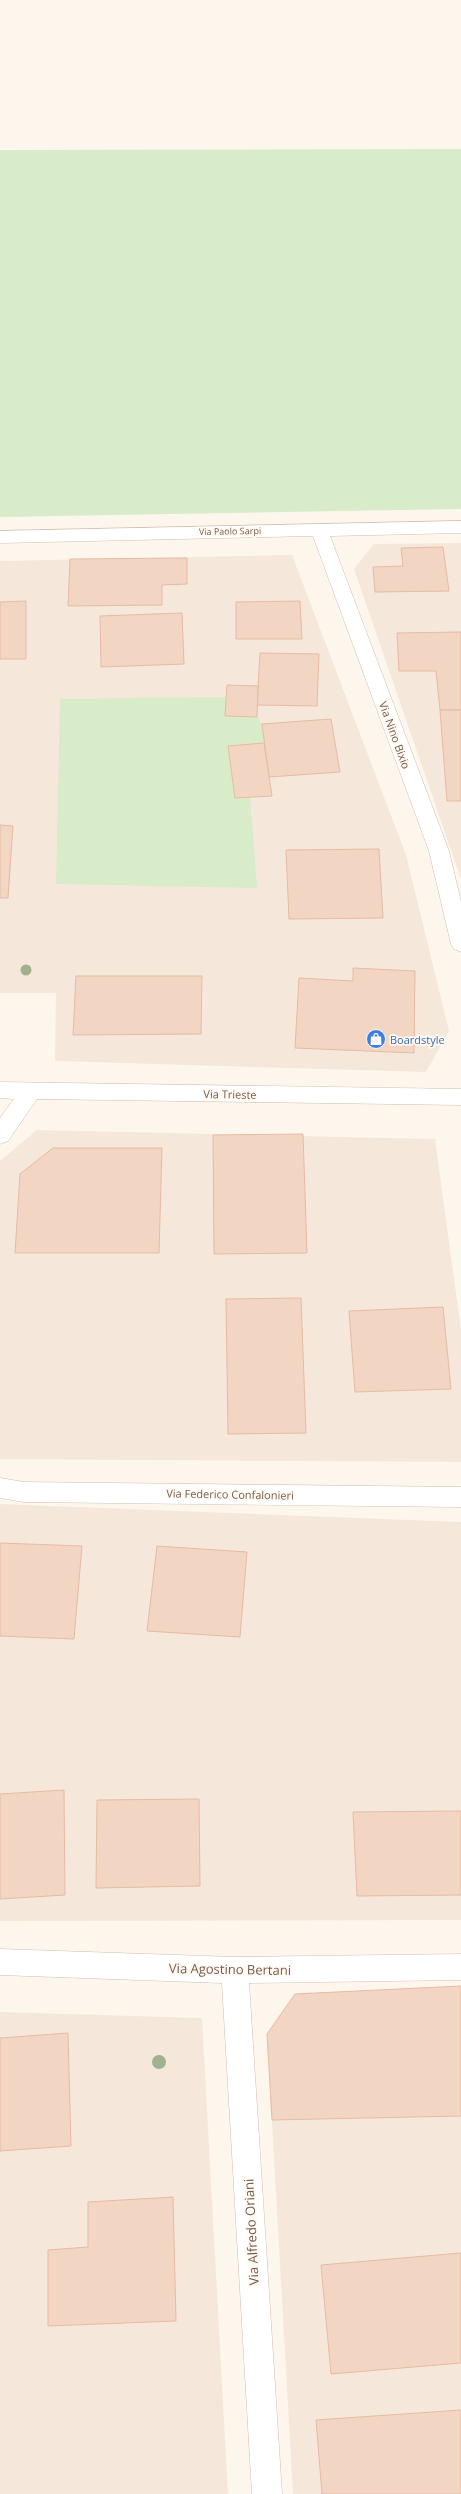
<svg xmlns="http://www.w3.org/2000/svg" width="461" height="2494" font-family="'Open Sans',sans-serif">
<rect width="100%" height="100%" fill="#fdf6ec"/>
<g fill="#f5e8da">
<path d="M461 543V879L354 569 374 544Z"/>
<path d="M292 555 406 855 449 1031 426 1072 55 1061 56 993H0V561Z"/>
<path d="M37 1130 435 1139 461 1330V1462L0 1459V1161Z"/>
<path d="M0 1504 461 1522V1920L0 1921Z"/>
<path d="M461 1986V2494H293L267 2034 295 1994Z"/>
<path d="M0 2012 202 2018 228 2494H0Z"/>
</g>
<g fill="#d8ecc9">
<path d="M461 149V509L0 517V150Z"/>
<path d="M227 697 226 716 257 717 262 724 264 743 228 746 235 798 250 797 257 888 56 884 60 699Z"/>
</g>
<g fill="#f3d5c3" stroke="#e6bba3">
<path d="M443 547 449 591 375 592 373 567 403 566 401 548Z"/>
<path d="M187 558V584L162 585V605L68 606 70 559Z"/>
<path d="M26 601V659H0V602Z"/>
<path d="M300 601 302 639H236V602Z"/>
<path d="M182 613 184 664 101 667 100 616Z"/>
<path d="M461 632V710H440L436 671H399L397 633Z"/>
<path d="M260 653 319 654 317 706 257 705Z"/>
<path d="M227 685 258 686 257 717 225 716Z"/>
<path d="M440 710H461V801H447Z"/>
<path d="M331 719 340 772 269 777 262 724Z"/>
<path d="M264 743 272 796 235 798 228 746Z"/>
<path d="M0 825 13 826 8 898H0Z"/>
<path d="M379 849 383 918 289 919 286 850Z"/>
<path d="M353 968 415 971 414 1053 295 1048 299 978 353 981Z"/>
<path d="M76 976H202L201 1034 73 1035Z"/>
<path d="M303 1134 307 1253 214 1254 213 1135Z"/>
<path d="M53 1148H162L159 1253H15L20 1174Z"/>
<path d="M301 1298 306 1433 228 1434 226 1299Z"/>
<path d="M443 1307 451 1389 355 1392 349 1311Z"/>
<path d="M0 1543 82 1546 74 1639 0 1636Z"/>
<path d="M157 1546 247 1552 240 1637 147 1631Z"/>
<path d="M64 1790 65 1895 0 1899V1794Z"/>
<path d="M199 1799 200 1886 96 1888 97 1800Z"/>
<path d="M461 1811V1895L357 1896 353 1812Z"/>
<path d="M461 1986V2116L272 2120 267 2034 295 1994Z"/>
<path d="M68 2033 71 2146 0 2151V2038Z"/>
<path d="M173 2197 176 2321 48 2326V2250L88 2247V2202Z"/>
<path d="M461 2253V2363L331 2374 321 2265Z"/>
<path d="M461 2410V2494H322L316 2420Z"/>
</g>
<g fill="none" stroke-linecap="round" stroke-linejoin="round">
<defs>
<g id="minor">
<path d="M461 521V533L330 536 449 851 461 902V952L454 949 451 944 429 851 313 536 0 543V531Z"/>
<path d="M0 1082 461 1089V1105L37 1099 8 1141 0 1144V1118L14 1099 0 1098Z"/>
<path d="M0 1478 24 1482 461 1487V1507L24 1502 0 1498Z"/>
<path d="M0 1949 235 1957 461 1954V1980L249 1983 282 2494H252L222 1983 0 1975Z"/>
</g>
</defs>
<use href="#minor" stroke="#d1beb0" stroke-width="1"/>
<use href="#minor" fill="#fff" fill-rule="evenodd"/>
</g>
<g fill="#a0b28e">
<circle cx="26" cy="970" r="5.5"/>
<circle cx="159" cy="2062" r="7"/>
</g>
<defs>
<symbol id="shop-disc" viewBox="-11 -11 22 22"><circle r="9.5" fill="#3f7fe0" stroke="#fffaf3"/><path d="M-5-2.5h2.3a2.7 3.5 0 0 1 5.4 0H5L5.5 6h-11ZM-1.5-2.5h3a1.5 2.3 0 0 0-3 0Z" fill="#fff"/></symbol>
</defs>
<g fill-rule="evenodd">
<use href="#shop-disc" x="365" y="1028" width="22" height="22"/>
</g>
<g text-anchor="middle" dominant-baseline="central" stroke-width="3.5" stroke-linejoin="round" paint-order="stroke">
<g font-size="9" fill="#7a5c4d" stroke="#fffaf3">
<text transform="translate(230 531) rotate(-1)">Via Paolo Sarpi</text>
</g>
<g font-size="11" fill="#7a5c4d" stroke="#fffaf3">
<text transform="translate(395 735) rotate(70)">Via Nino Bixio</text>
<text transform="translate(230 1094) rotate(1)">Via Trieste</text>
<text transform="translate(230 1494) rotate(1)">Via Federico Confalonieri</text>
</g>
<g font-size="11" fill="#366cbe" stroke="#fffaf3" text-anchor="start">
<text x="390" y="1039">Boardstyle</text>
</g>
<g font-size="13" fill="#7a5c4d" stroke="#fffaf3">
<text transform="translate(230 1969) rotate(1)">Via Agostino Bertani</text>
<text transform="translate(251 2232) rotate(-93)">Via Alfredo Oriani</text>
</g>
</g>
</svg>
